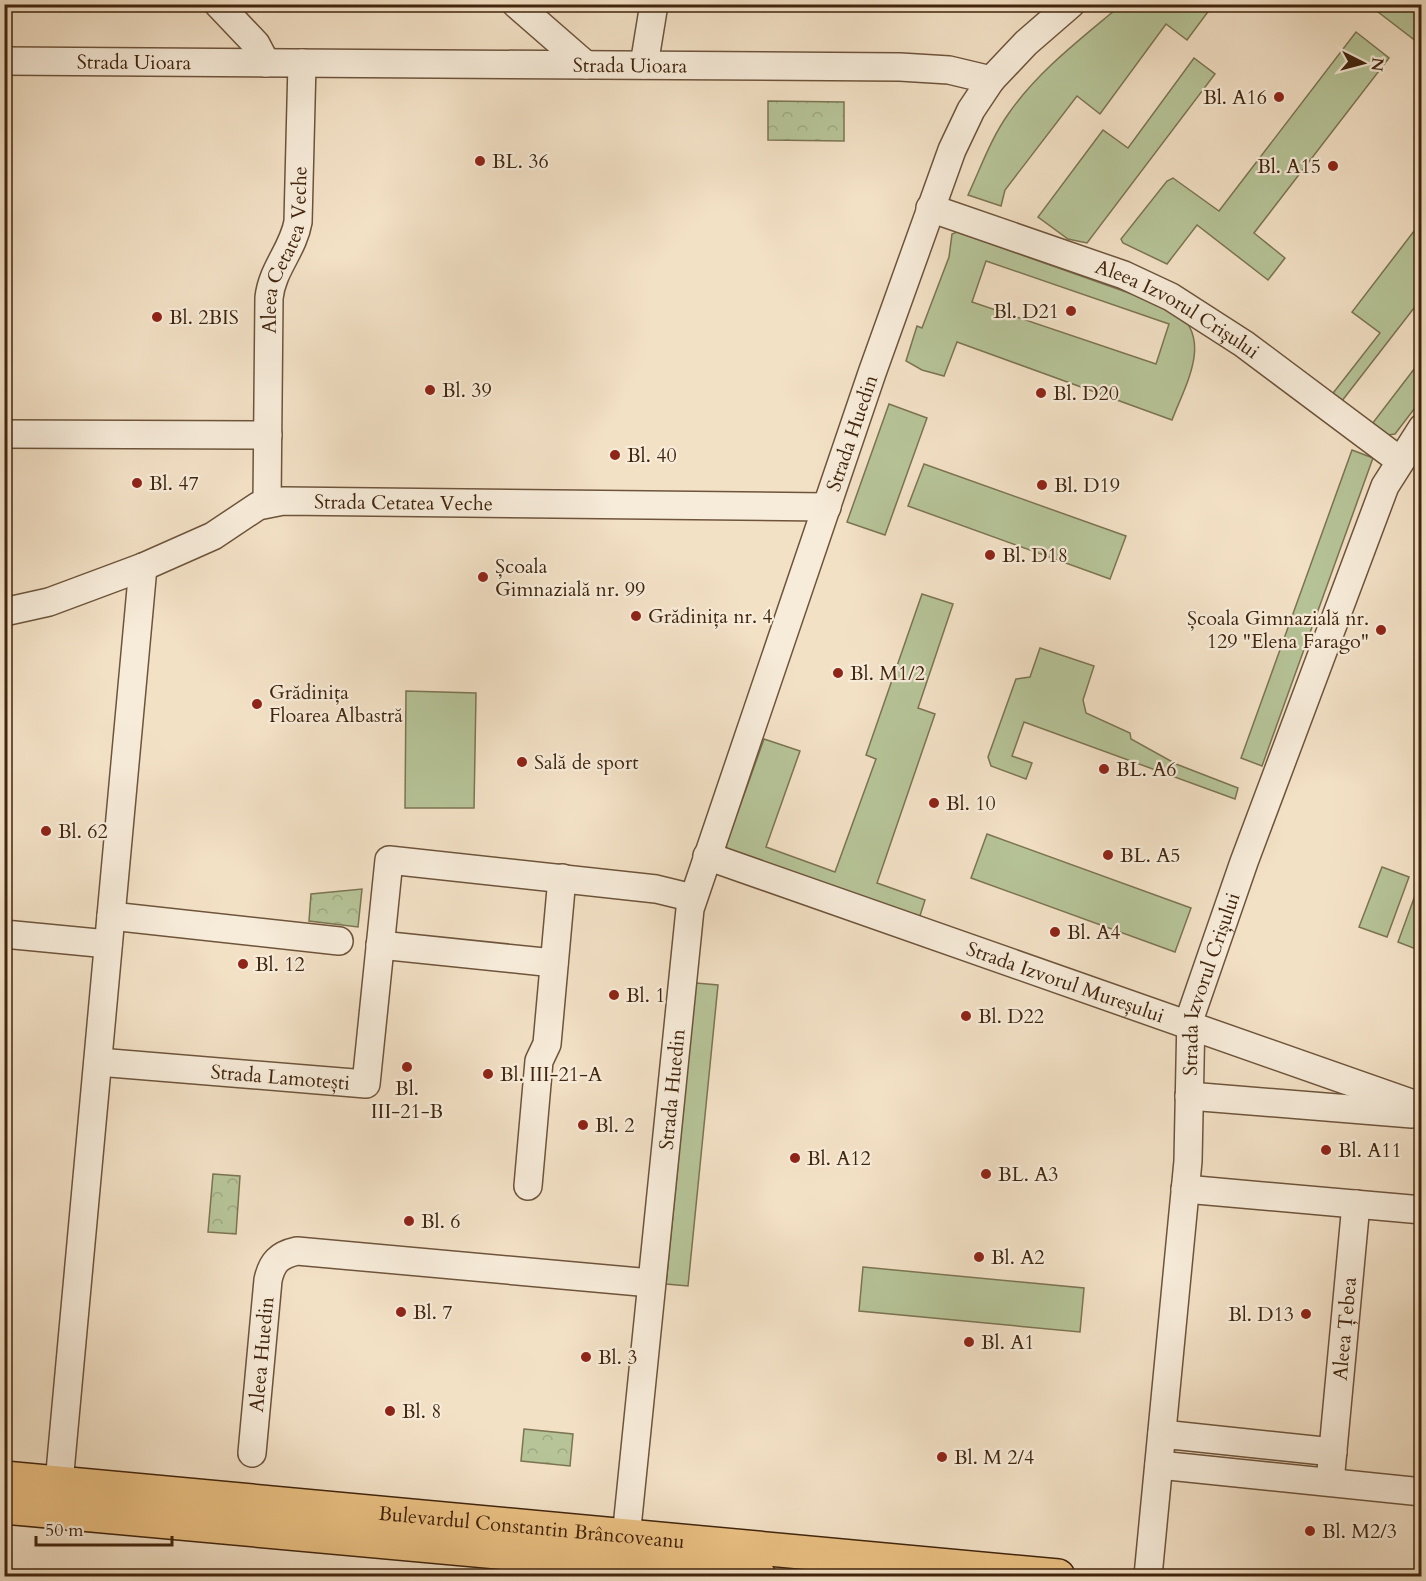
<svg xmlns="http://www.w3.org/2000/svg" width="1426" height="1581" font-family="Cardo,serif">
<defs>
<pattern id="forest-crowns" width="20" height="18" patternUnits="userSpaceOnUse" patternTransform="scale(1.5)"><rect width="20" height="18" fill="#b6c498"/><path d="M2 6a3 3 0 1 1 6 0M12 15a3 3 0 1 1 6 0" fill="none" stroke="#9ea882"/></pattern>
</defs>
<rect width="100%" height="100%" fill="#f3e1c6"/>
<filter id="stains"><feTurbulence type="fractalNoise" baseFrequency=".00333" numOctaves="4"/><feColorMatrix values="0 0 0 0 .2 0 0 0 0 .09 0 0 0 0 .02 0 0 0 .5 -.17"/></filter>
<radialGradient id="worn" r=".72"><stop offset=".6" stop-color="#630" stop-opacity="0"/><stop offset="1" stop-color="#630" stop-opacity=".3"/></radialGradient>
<g fill="url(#forest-crowns)" stroke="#7c7452" stroke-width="1.5">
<path d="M768 101 844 102V141L768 140Z"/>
<path d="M362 889 358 927 309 921 311 894Z"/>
<path d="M213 1174 240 1176 236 1234 208 1232Z"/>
<path d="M524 1429 573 1434 570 1466 521 1461Z"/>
</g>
<g fill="#b6c498" stroke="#7c7452" stroke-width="1.5" fill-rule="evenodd">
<path d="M1121 5H1213L1187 40 1166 24 1100 114 1077 96 1005 190 1001 206 968 195C981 167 991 138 1009 113 1039 70 1082 38 1121 5Z"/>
<path d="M1369 5H1421V45Z"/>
<path d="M1356 32 1389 58 1254 233 1285 258 1268 280 1197 225 1167 264 1123 243 1121 239 1167 181 1173 178 1219 211Z"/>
<path d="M1194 58 1215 74 1087 243 1068 239 1038 217 1103 130 1128 148Z"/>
<path d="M1421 222V299L1338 406 1330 397 1380 333 1352 312Z"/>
<path d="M957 232 1174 309C1214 339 1186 383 1172 420L957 342 944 376 922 370 906 361 917 326 922 328 949 257 952 234ZM986 261 1169 324 1156 364 972 302Z"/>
<path d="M1421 360V400L1395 434 1388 435 1372 424Z"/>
<path d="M889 404 927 418 885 535 847 522Z"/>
<path d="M1352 450 1373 458 1262 766 1241 758Z"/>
<path d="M924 464 1126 536 1110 579 908 506Z"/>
<path d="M922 594 953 604 918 708 935 714 877 883 925 900 918 922 728 851 726 845 764 739 800 751 766 847 835 872 876 759 866 755Z"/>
<path d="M1040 648 1094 666 1083 700 1086 713 1130 733 1131 739 1176 764 1238 788 1235 799 1024 722 1012 756 1032 763 1026 779 991 766 988 757 1016 679 1030 677Z"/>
<path d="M406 691 476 693 474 808H405Z"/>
<path d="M987 834 1191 908 1175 952 971 878Z"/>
<path d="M1382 867 1409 877 1387 937 1359 927Z"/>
<path d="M1421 879V951L1398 942Z"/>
<path d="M696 983 718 985 688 1286 666 1284Z"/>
<path d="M863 1267 1084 1288 1080 1332 859 1311Z"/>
</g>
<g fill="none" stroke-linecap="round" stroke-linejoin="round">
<defs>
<g id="minor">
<path d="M218 4 256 44 266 63"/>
<path d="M516 4 586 65"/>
<path id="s1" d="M4 61 900 67 949 70 991 80"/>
<path d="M644 65 654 4"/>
<path id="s2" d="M930 208 1124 275 1171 297 1244 344 1399 460"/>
<path d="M4 434 268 435"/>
<path id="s3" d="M267 503 269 298C272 269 293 250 298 222L302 63"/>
<path id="s4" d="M4 612 49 602 143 567 213 536 258 506 283 501 827 507"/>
<path id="s5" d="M707 856 1422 1107"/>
<path d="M111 916 339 941"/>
<path d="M4 934 108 944"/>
<path d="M380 945 554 963"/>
<path id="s6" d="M98 1062 366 1084 389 860 656 889 693 898"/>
<path d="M1189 1096 1412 1114"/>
<path d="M528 1186 539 1061 547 1044 562 878"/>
<path d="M1185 1189 1422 1210"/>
<path d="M1162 1434 1333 1452"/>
<path id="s7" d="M252 1453 268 1280C272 1262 279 1255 297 1251L651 1283"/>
<path d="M1159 1465 1422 1492"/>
<path id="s8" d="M1330 1482 1356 1204"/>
<path d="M59 1483 143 567"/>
<path id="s9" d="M624 1557 690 909 872 373 952 150 971 110 991 80 1026 43 1071 4"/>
<path id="s10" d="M1148 1576 1188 1161 1191 1015 1244 862 1385 486 1422 428"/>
</g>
<g id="major">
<path id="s11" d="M4 1478 1058 1576"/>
<path d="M4 1507 759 1576"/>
</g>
</defs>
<use href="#minor" stroke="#6e543b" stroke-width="30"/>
<use href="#major" stroke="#41250d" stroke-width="36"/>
<use href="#minor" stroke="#f7ecda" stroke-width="27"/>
<use href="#major" stroke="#eac083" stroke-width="33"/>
</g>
<g fill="#8f2418" stroke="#f7ecda" stroke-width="2">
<circle cx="1279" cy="97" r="6"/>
<circle cx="480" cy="161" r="6"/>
<circle cx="1333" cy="166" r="6"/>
<circle cx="1071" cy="311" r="6"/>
<circle cx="157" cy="317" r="6"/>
<circle cx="430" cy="390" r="6"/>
<circle cx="1041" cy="393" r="6"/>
<circle cx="615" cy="455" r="6"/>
<circle cx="137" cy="483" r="6"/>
<circle cx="1042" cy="485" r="6"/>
<circle cx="990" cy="555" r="6"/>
<circle cx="483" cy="577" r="6"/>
<circle cx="636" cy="616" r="6"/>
<circle cx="1381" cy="630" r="6"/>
<circle cx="838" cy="673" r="6"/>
<circle cx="257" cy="704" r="6"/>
<circle cx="522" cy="762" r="6"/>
<circle cx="1104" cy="769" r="6"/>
<circle cx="934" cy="803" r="6"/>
<circle cx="46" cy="831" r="6"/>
<circle cx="1108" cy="855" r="6"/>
<circle cx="1055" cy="932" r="6"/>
<circle cx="243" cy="964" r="6"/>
<circle cx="614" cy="995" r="6"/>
<circle cx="966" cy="1016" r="6"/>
<circle cx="407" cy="1067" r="6"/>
<circle cx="488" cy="1074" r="6"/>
<circle cx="583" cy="1125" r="6"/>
<circle cx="1326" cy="1150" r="6"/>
<circle cx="795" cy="1158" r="6"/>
<circle cx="986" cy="1174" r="6"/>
<circle cx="409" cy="1221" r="6"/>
<circle cx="979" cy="1257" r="6"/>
<circle cx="401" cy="1312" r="6"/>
<circle cx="1306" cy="1314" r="6"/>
<circle cx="969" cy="1342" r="6"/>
<circle cx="586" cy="1357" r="6"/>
<circle cx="390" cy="1411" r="6"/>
<circle cx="942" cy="1457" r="6"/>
<circle cx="1310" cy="1531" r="6"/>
</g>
<g text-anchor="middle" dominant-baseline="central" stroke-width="4.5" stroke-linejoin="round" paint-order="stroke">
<g font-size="20" fill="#41250d" stroke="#f7ecda">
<text stroke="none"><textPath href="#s1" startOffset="130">Strada Uioara</textPath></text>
<text stroke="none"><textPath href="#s1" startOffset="626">Strada Uioara</textPath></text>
<text stroke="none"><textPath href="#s3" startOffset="256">Aleea Cetatea Veche</textPath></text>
<text stroke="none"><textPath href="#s2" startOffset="268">Aleea Izvorul Crișului</textPath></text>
<text stroke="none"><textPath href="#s9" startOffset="1154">Strada Huedin</textPath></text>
<text stroke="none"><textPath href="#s4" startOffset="423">Strada Cetatea Veche</textPath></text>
<text stroke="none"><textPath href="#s5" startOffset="380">Strada Izvorul Mureșului</textPath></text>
<text stroke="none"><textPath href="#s10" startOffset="597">Strada Izvorul Crișului</textPath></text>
<text stroke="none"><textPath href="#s6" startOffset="183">Strada Lamotești</textPath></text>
<text stroke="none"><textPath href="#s9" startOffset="470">Strada Huedin</textPath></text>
<text stroke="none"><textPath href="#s8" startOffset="154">Aleea Țebea</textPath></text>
<text stroke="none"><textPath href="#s7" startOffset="99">Aleea Huedin</textPath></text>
<text stroke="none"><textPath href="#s11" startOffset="530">Bulevardul Constantin Brâncoveanu</textPath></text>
</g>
<g font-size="20" fill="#41250d" stroke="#f7ecda" text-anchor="start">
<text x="1267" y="97" text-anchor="end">Bl. A16</text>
<text x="492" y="161">BL. 36</text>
<text x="1321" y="166" text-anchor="end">Bl. A15</text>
<text x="1059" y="311" text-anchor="end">Bl. D21</text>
<text x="169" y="317">Bl. 2BIS</text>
<text x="442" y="390">Bl. 39</text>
<text x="1053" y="393">Bl. D20</text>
<text x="627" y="455">Bl. 40</text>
<text x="149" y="483">Bl. 47</text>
<text x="1054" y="485">Bl. D19</text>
<text x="1002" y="555">Bl. D18</text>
<text x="495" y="566">Școala<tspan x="495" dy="23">Gimnazială nr. 99</tspan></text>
<text x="648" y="616">Grădinița nr. 4</text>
<text x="1369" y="618" text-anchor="end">Școala Gimnazială nr.<tspan x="1369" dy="23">129 "Elena Farago"</tspan></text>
<text x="850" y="673">Bl. M1/2</text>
<text x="269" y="692">Grădinița<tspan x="269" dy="23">Floarea Albastră</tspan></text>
<text x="534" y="762">Sală de sport</text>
<text x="1116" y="769">BL. A6</text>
<text x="946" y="803">Bl. 10</text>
<text x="58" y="831">Bl. 62</text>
<text x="1120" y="855">BL. A5</text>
<text x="1067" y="932">Bl. A4</text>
<text x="255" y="964">Bl. 12</text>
<text x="626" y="995">Bl. 1</text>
<text x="978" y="1016">Bl. D22</text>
<text x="500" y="1074">Bl. III-21-A</text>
<text x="407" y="1088" text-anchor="middle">Bl.<tspan x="407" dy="23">III-21-B</tspan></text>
<text x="595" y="1125">Bl. 2</text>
<text x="1338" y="1150">Bl. A11</text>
<text x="807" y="1158">Bl. A12</text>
<text x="998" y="1174">BL. A3</text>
<text x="421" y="1221">Bl. 6</text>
<text x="991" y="1257">Bl. A2</text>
<text x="413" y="1312">Bl. 7</text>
<text x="1294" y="1314" text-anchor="end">Bl. D13</text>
<text x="981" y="1342">Bl. A1</text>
<text x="598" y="1357">Bl. 3</text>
<text x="402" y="1411">Bl. 8</text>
<text x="954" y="1457">Bl. M 2/4</text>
<text x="1322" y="1531">Bl. M2/3</text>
</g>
</g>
<rect width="1426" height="1581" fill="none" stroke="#f3e1c6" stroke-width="24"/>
<rect x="6" y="6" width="1414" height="1569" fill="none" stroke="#41250d" stroke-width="3"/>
<rect x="12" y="12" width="1402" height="1557" fill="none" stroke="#41250d" stroke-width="1.5"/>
<g transform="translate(1363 63) rotate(96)" stroke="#f7ecda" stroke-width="4.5" paint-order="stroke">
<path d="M0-4.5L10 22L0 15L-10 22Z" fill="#41250d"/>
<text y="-9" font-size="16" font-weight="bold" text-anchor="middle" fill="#41250d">N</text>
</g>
<path d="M36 1536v9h136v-9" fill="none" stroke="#41250d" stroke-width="3"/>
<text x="45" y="1536" font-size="18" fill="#41250d" stroke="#f7ecda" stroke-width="4.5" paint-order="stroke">50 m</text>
<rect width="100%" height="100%" filter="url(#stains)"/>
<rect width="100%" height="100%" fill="url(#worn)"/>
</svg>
